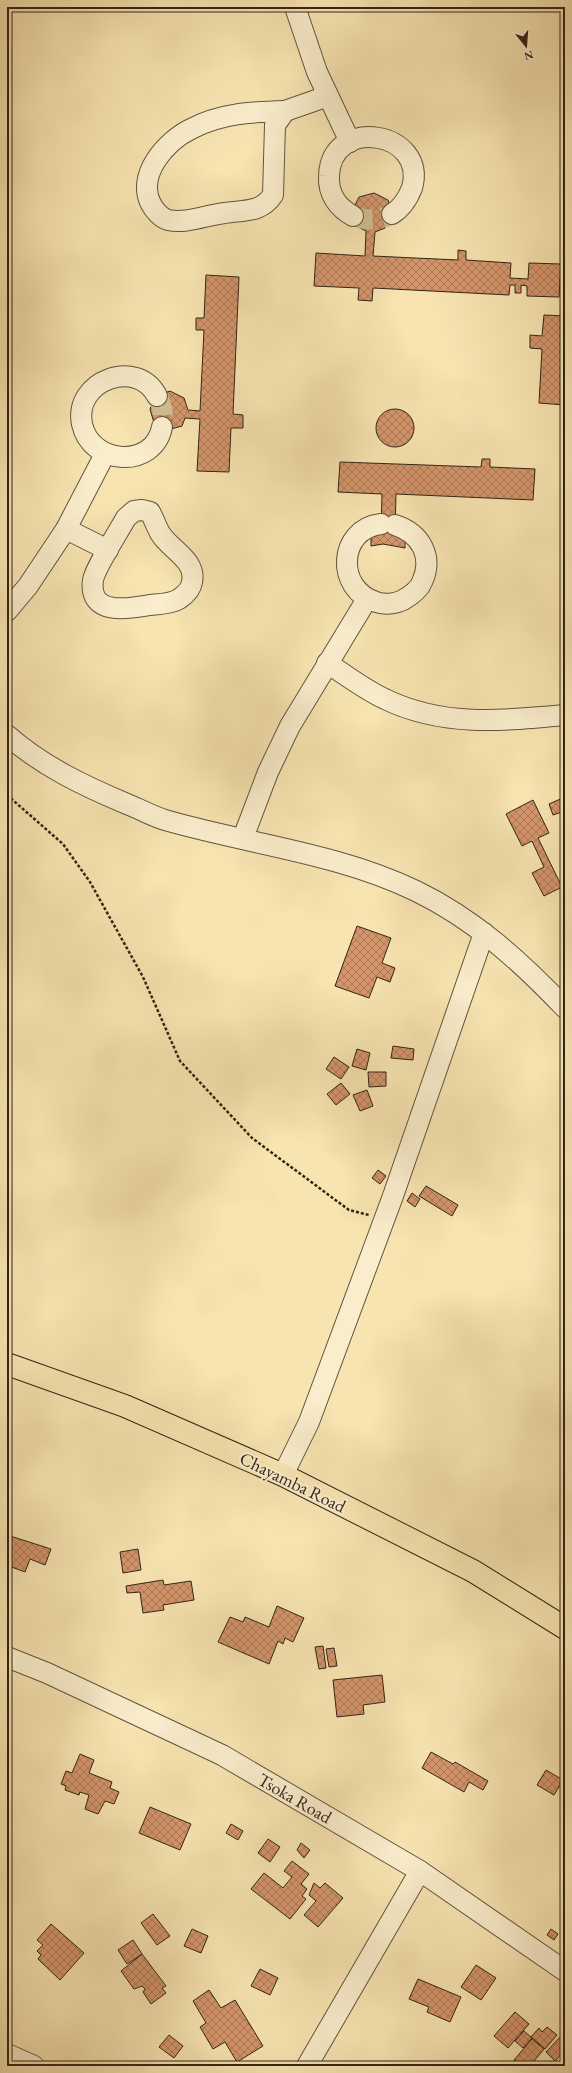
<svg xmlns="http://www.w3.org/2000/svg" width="572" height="2073" font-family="'EB Garamond',serif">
<defs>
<pattern id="building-cross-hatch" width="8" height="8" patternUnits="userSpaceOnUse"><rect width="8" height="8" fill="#d4956b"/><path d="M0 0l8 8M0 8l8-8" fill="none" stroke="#ad7957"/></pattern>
</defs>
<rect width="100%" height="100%" fill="#f7e4b1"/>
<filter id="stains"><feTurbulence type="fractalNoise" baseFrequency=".005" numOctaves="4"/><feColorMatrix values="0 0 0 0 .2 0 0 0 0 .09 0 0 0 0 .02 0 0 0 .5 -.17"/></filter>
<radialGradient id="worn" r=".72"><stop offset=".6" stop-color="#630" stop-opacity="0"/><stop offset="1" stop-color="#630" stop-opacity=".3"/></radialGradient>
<g fill="url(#building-cross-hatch)" stroke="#312416">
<path d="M374 193 388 200 392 214 385 228 375 232 373 256 458 260V250L466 251V260L511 263 510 278 528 279 529 263 561 264 559 297 527 296V286L521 285V293H515V285H510L509 295 373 288 372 301 358 300 359 288 314 286 316 253 365 256 366 231 356 226 352 211 359 197Z"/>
<path d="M206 275 239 277 233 414 243 415V428H231L229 472 197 471 200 419 185 418 182 426 167 430 154 423 150 409 156 396 170 391 184 398 188 410 200 411 204 330H196V318H204Z"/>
<path d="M544 315 565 316V405L539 403 542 349 530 348V335L542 336Z"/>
<circle cx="395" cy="428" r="19"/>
<path d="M482 459H490V467L535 469 533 500 396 494 395 533 405 535V548L383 544 371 546V534L381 532 382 494 338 492 340 462 481 467Z"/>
<path d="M565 797V811L553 815 549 804Z"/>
<path d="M533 800 549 833 538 838 562 887 544 896 532 873 544 867 532 841 522 846 506 814Z"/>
<path d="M357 926 391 938 382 963 395 968 390 982 377 977 369 998 335 986Z"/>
<path d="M393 1046 414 1049 413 1060 391 1058Z"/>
<path d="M357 1049 370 1053 366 1070 352 1066Z"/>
<path d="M334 1057 349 1067 341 1079 326 1069Z"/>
<path d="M368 1072H386V1086L369 1087Z"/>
<path d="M341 1083 350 1094 336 1105 327 1094Z"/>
<path d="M367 1090 373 1106 360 1111 353 1095Z"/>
<path d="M378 1170 386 1176 380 1184 372 1178Z"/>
<path d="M426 1186 458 1205 452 1216 419 1196Z"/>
<path d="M412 1193 420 1199 415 1207 407 1201Z"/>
<path d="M7 1535 51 1549 45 1565 30 1559 25 1572 9 1566 11 1560 7 1559Z"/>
<path d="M138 1549 141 1570 123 1573 120 1552Z"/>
<path d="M163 1580 164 1585 191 1581 194 1600 163 1605 164 1610 143 1613 140 1592 127 1593 126 1586Z"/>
<path d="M277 1606 304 1618 293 1642 285 1638 283 1644 278 1641 269 1664 218 1642 230 1617 243 1622 245 1617 269 1627Z"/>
<path d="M323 1646 326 1668 319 1669 315 1647Z"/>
<path d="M334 1648 337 1666 329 1667 326 1649Z"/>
<path d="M382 1675 385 1702 363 1705 364 1714 337 1717 333 1680Z"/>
<path d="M431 1752 453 1764 455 1762 488 1781 483 1790 469 1782 464 1792 422 1768Z"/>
<path d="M80 1754 94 1760 89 1773 112 1782 110 1788 119 1792 114 1804 105 1801 98 1814 85 1809 89 1795 80 1792 79 1795 65 1790 66 1786 61 1784 66 1771 72 1773Z"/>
<path d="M546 1770 563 1780 554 1795 537 1785Z"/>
<path d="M150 1807 191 1824 180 1850 139 1833Z"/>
<path d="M231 1824 243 1831 238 1840 226 1833Z"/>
<path d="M268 1839 280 1847 270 1862 258 1853Z"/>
<path d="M301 1843 310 1850 304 1858 297 1850Z"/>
<path d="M292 1861 309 1874 301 1884 307 1889 302 1896 306 1899 290 1919 251 1889 264 1873 283 1888 292 1877 284 1871Z"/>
<path d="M314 1883 320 1888 325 1883 343 1898 318 1927 304 1915 316 1901 309 1895Z"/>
<path d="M153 1914 170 1936 157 1945 141 1923Z"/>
<path d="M51 1924 84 1953 60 1980 38 1959 41 1955 37 1951 43 1945 37 1940Z"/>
<path d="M192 1929 208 1936 201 1953 184 1946Z"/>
<path d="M551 1929 558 1934 554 1940 547 1935Z"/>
<path d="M133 1940 142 1954 127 1964 118 1950Z"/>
<path d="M142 1954 166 1986 162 1988 166 1993 151 2004 143 1992 145 1989 142 1986 134 1989 121 1971Z"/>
<path d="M476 1965 496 1978 481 2000 461 1987Z"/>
<path d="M260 1969 278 1978 270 1995 251 1986Z"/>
<path d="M418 1979 461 1997 450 2022 427 2012 429 2007 409 1999Z"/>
<path d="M209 1990 221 2008 235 2000 263 2046 237 2062 225 2042 213 2049 200 2027 206 2023 193 2001Z"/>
<path d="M515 2012 529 2024 508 2048 494 2036Z"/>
<path d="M547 2027 557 2035 545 2049 531 2037 539 2028 542 2032Z"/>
<path d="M524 2031 532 2038 523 2048 515 2041Z"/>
<path d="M169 2035 183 2046 174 2058 159 2047Z"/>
<path d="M561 2036 565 2040V2050L555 2061 546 2052Z"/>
<path d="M532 2039 544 2049 530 2066H521L514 2060Z"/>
</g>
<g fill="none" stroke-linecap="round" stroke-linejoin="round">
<g stroke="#cfbe92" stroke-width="20" stroke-dasharray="20 10" stroke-linecap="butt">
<path d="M353 216C366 221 380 221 392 214"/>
<path d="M157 396C163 406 164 415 162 427"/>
</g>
<defs>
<g id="minor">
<path d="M295 7 317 72 350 142"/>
<path d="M285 111 275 125 273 195C261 213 244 210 225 213 206 215 187 224 168 220 161 218 154 210 151 204 136 175 166 141 191 129 221 113 252 112 285 111Z"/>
<path d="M285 111 328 96"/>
<path d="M353 216C338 208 328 194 329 176 331 115 428 131 412 188 408 198 402 208 392 214"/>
<path d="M157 396C137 357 73 381 82 424 91 466 154 469 162 427"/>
<path d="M142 510 150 512C154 519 156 526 160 533 169 549 197 560 192 582 191 589 185 595 179 599 171 604 159 604 150 605 128 609 88 616 93 580 95 568 119 531 126 518L134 511Z"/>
<path d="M381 524C338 529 335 589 376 602 384 605 395 604 403 600 410 596 419 590 422 582 434 556 420 533 395 525"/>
<path d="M66 529 108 550"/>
<path d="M7 611 28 586 66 529 105 454"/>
<path d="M327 663C346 675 365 690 385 699 442 727 503 721 565 715"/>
<path d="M7 735C42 766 84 786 127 804 140 809 152 816 165 820 248 844 337 853 416 891 474 919 520 961 565 1008"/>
<path d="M243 838 268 772 290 726 367 599"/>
<path d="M283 1475 309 1422 393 1196 484 933"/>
<path d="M7 1657 47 1673 222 1755 420 1871 565 1971"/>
<path d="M7 2054 34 2066"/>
<path d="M307 2066 420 1871"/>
</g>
<path id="major" d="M7 1364 125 1406 283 1475 473 1571 565 1628"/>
</defs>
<use href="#minor" stroke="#62543d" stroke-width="22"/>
<use href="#major" stroke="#312416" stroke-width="24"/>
<path stroke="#312416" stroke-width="2.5" stroke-dasharray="3 2" stroke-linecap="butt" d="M7 795 63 844 90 882 143 977 180 1061 252 1138 349 1210 369 1215"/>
<use href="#minor" stroke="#faedcc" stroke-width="20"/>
<use href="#major" stroke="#f7e4b1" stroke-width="22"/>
</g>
<g text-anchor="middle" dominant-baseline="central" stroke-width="4" stroke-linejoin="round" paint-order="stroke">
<g font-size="18" fill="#312416" stroke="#faedcc">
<text transform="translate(293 1482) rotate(26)">Chayamba Road</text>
<text transform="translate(295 1798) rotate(30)">Tsoka Road</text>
</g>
</g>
<rect width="572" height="2073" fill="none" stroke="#f7e4b1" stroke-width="24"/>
<rect x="8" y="8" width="556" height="2057" fill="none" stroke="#312416" stroke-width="2"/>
<rect x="12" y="12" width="548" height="2049" fill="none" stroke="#312416"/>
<g transform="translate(526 46) rotate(163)" stroke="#faedcc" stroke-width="3" paint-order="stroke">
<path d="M0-3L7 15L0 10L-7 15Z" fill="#312416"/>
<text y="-6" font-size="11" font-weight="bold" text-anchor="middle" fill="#312416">N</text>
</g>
<rect width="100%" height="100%" filter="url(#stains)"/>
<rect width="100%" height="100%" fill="url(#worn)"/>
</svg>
